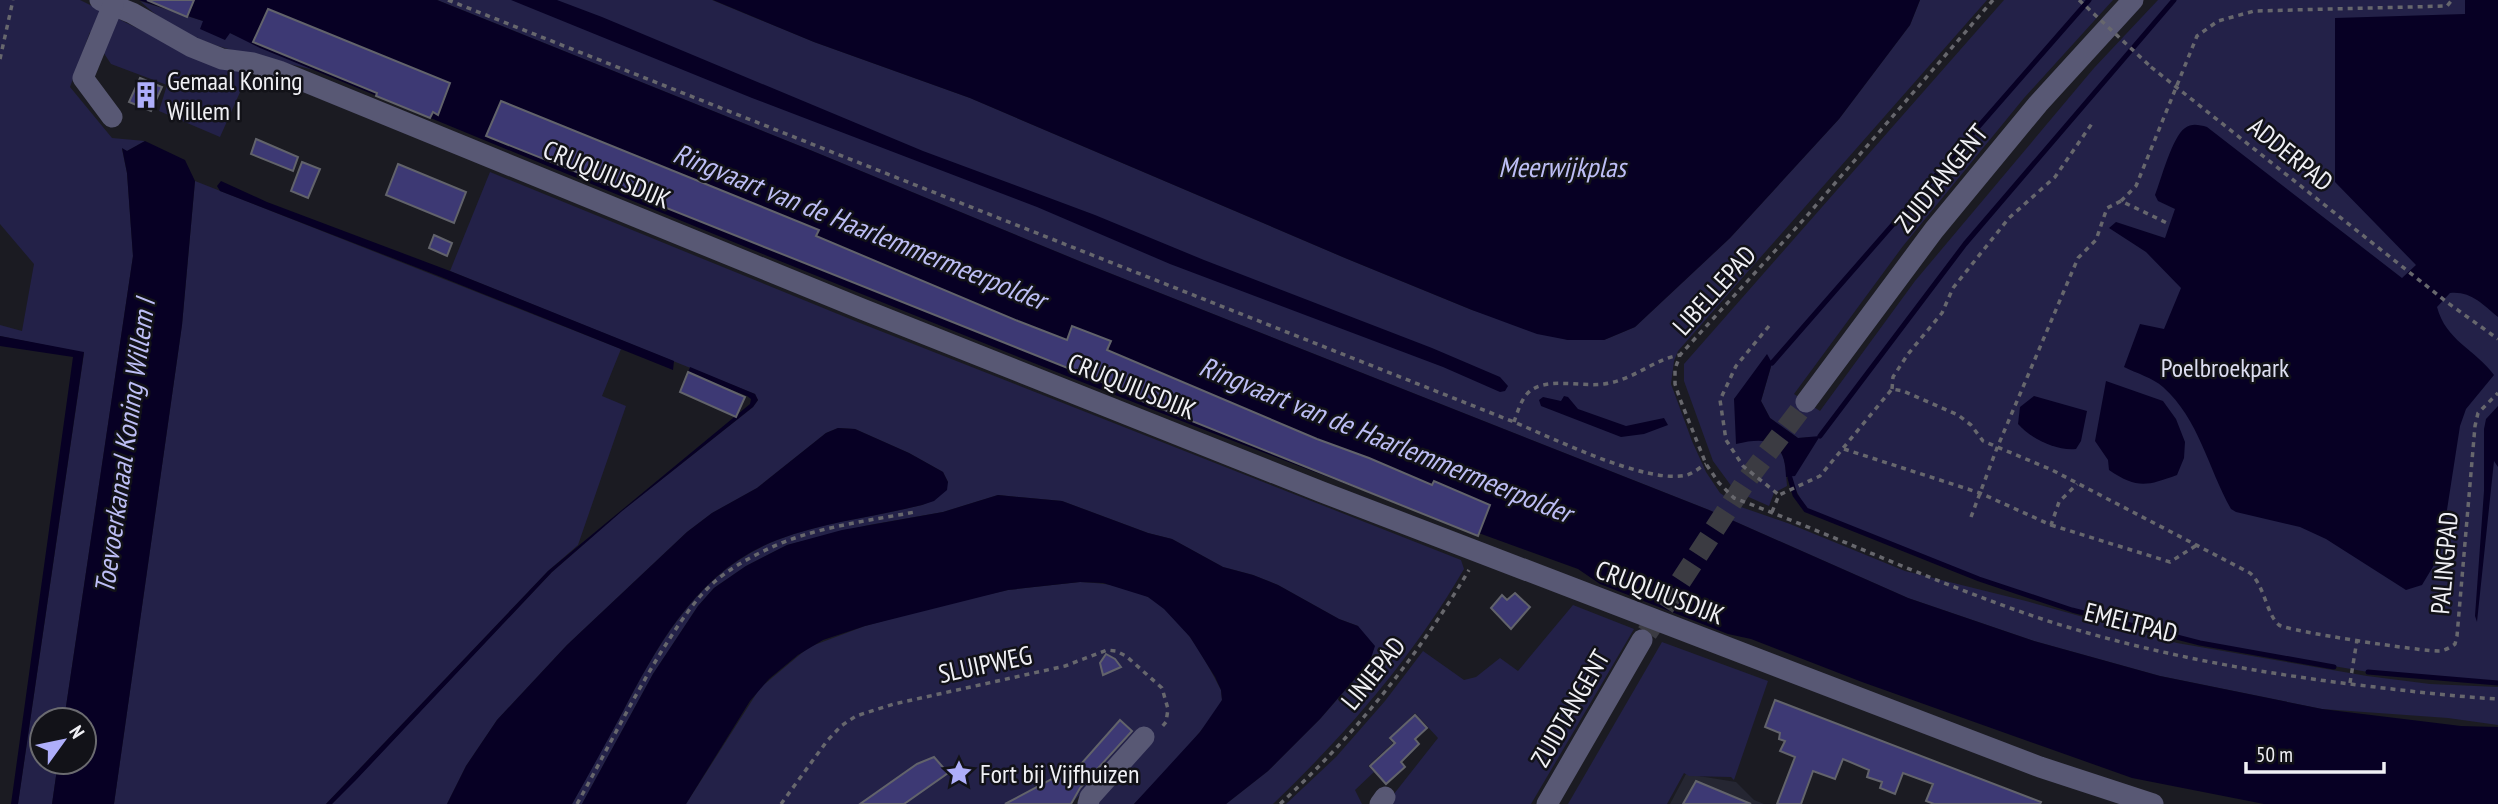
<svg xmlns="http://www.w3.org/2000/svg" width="2498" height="804" font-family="'PT Sans Narrow',sans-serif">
<rect width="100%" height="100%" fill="#1b1b22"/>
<path fill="#252632" d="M1686 774 1736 782 1754 800 1764 804H1670Z"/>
<g fill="#232148">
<path d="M0 0H80L208 63 249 72 220 137 159 111 167 85 111 64 90 32 70 87 112 138 145 141 127 151 122 149 127 173 133 256 64 720H42V762H58L52 804H18L84 353 0 336V325L22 331 34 264 0 224Z"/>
<path d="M437 0H712L814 42 970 98 1345 258 1472 310 1568 340H1604L1635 327 1730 238 1839 119 1910 25 1920 0H1987L1678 351 1674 361 1671 384 1692 441 1706 472 1720 493 1741 507 1790 524 1905 571 2026 601 2177 643 2367 676 2430 684 2498 687V725L2448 718 2322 709 2160 676 2034 641 1908 598 1709 510 1084 263 810 150Z"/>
<path d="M2004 0H2113L2024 98 1903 246 1794 394 1820 411 1915 281 2094 68 2158 0H2498V683L2368 672 2200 643 2072 610 1979 579 1806 510 1790 478 1819 437 1798 438 1770 418 1761 401 1772 363 1734 399 1757 439C1787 448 1785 458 1787 486L1774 493 1769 506 1735 491 1713 461 1684 381V364Z"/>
<path d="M140 1 203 21 314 70C251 54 189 48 140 1Z"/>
<path d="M490 172 855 321 1461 560 1464 569C1413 657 1346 734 1273 804H1226L1268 771 1320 719 1370 662 1358 626 1339 619 1278 585 1253 575 1223 567 1172 539 1148 533 1062 501 998 495 943 512 869 525 787 545 746 566 714 588 698 606 653 674 582 804H572C588 774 605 745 621 715 658 644 698 571 777 540 823 522 874 517 922 505L934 500 948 482 943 472 909 453 855 429 838 428 826 433 757 488 712 513 687 532 567 645 497 720 466 766 447 804H332L552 572 622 511 753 407 758 400 755 394 450 271Z"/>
<path d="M195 181 621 349 602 396 626 406 578 545 548 571 326 804H114L182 325Z"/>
<path d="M1080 582C1103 583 1128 586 1148 597 1182 616 1204 657 1221 690L1222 700 1217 711 1181 755 1134 804H1097L1139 733 1071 804H686L760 688 809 647 865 626 941 605 1008 590Z"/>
<path d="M1573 605 1634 629 1531 804H1386L1438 738 1415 713 1389 739 1393 743 1368 766 1374 772 1355 790 1362 804H1286L1336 757 1385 701 1423 651 1464 680 1476 677 1500 658 1518 671Z"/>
<path d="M1662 642 1768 681 1734 780 1731 777 1689 776 1684 773 1667 804H1568Z"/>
</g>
<g fill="#070024">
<path d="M139 0H437L810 150 1084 263 1709 510 1908 598 2034 641 2160 676 2322 709 2461 726 2498 727V804H2264L2132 778 1862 682 1751 639 1728 634 1600 584 1578 569C1133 410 697 227 260 48L230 33 225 40 200 29 203 21Z"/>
<path d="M511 0H557L602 17 923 151 1095 215 1204 260 1432 348 1500 377 1508 386 1505 391 1500 392 1443 367 1170 264 1037 207 752 98Z"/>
<path d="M713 0H1920L1910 25 1839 119 1730 238 1635 327 1604 340H1568L1537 334 1472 310 1345 258 970 98 814 42Z"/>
<path d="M2465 0H2498V317C2482 304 2471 291 2450 293L2437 307C2446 341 2475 349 2494 375L2466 409 2460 426 2440 555 2422 585 2406 590 2326 539 2300 527 2236 512 2231 509C2208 468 2199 419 2163 387 2153 378 2136 373 2124 367L2140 324 2164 329 2181 288 2146 252 2109 228 2116 222 2165 238 2175 209 2158 201 2155 195C2161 180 2172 137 2185 128 2192 123 2199 125 2207 127L2402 278 2416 265 2335 182V18L2465 14Z"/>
<path d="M145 141 185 160 195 181 182 325 114 804H52L58 762H84V720H64L133 256 127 173 122 148 127 151Z"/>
<path d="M221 181 267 202 450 271 674 361 673 370 436 275 220 191 217 186Z"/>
<path d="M0 336 84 352 18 804H11L73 357 0 346Z"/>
<path d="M1767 354 1772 363 1761 401 1770 418 1798 438 1820 436 1795 476 1786 477C1785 441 1769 436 1736 444L1734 399Z"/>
<path d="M690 367 755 394 758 400 753 407 622 511 552 572 356 780 332 804H326L548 571 750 404 751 399 747 396 688 373Z"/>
<path d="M2106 381 2163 401 2176 419 2185 442 2184 458 2177 475C2147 486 2137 489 2109 470L2108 460 2095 441Z"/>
<path d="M1564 396 1568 397 1578 409 1626 426 1664 418 1668 425 1644 434 1621 437 1541 406 1539 400 1543 397 1561 401Z"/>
<path d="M2034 396 2087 411 2081 441 2076 449C2056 451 2031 439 2018 424L2020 407Z"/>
<path d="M2498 406V467L2494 461 2477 622 2475 616 2484 491V429L2486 419Z"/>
<path d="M838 428 855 429 909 453 943 472 948 482 947 490 934 501 922 505C874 517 824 522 777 540 698 570 658 644 621 715 605 745 589 774 572 804H447L466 766 497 720 567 645 687 532 712 513 757 488 826 433Z"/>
<path d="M998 495 1062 501 1148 533 1172 539 1223 567 1253 575 1278 585 1339 619 1358 626 1375 646 1370 661 1320 719 1268 771 1226 804H1134L1200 732 1222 700 1221 690 1215 677 1190 637 1164 609 1148 597 1103 583 1080 582 1008 590 865 626 823 640 798 655 769 679 750 701 686 804H582L653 674 698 606 714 588 746 566 787 545 842 530 943 512Z"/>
</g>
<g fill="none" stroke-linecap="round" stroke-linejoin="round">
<g stroke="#070024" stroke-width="5">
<path d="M1772 363 2089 0"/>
<path d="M1820 436 1965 244 2174 0"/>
<path d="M1790 478 1795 495 1806 510 1979 579 2072 610 2200 643 2334 667"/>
<path d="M2368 672 2498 683"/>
</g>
</g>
<g fill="#3d3974" stroke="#62636b" stroke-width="2">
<path d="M147 0H194L187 17Z"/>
<path d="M268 9 450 83 438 115 433 112 430 118 376 96 377 93 253 42Z"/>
<path d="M140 78 162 87 151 111 129 102Z"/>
<path d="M501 101 819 230 816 236 1018 321 1067 340 1072 326 1111 341 1107 350 1317 439 1369 458 1432 485 1434 481 1490 505 1478 536 1137 399 1138 396 486 136Z"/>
<path d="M256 139 298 157 293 171 251 154Z"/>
<path d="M302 162 320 169 308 198 291 191Z"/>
<path d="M398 164 466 192 454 223 386 195Z"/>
<path d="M434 235 452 243 447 256 429 248Z"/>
<path d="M688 372 745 397 736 417 680 392Z"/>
<path d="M1515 593 1530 607 1511 629 1491 608 1502 595 1507 600Z"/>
<path d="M1106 654 1115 659 1121 667 1103 675 1100 663Z"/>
<path d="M1775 700 2041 802 2040 804H1934L1926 801 1933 784 1903 773 1895 794 1880 788 1882 782 1867 777 1869 770 1843 759 1835 779 1813 771 1801 804H1777L1795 757 1780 751 1785 741 1779 739 1780 733 1765 727Z"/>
<path d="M1415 715 1427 728 1415 739 1419 744 1401 762 1405 767 1386 784 1370 766 1395 743 1390 738Z"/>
<path d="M1120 720 1132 731 1080 788 1071 804H1005L1082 763Z"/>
<path d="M934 757 948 773 904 804H860L917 764Z"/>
<path d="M1696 781 1751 804H1683Z"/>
</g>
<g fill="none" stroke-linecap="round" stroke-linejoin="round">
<path stroke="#3b3b42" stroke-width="21" stroke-dasharray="21 10" stroke-linecap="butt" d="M1647 633 1746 481 1806 402"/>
<g stroke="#67676d" stroke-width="3.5" stroke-dasharray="5 5" stroke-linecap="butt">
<path d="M448 0 1514 422C1553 438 1647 485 1687 475 1694 473 1700 467 1706 464"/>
<path d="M1993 0 1805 218 1680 355 1675 369V384L1680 399 1706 464 1719 483 1734 498C1838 537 1939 585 2045 620 2144 652 2247 671 2350 684 2400 690 2448 696 2498 699"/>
<path d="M0 59 13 0"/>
<path d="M2151 67 2448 303 2498 339"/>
<path d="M2121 201 2136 186 2197 36 2218 21 2254 11 2447 6 2452 0"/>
<path d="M1769 326 1736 366 1720 400 1726 440 1743 466 1779 495"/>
<path d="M1892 389 1893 377 1908 354 1942 313 1953 288 2009 218 2055 177 2093 122"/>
<path d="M1514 422C1518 411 1522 395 1533 389 1552 378 1582 387 1604 384 1634 380 1654 359 1680 355"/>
<path d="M1844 449 1980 493 2051 525 2059 502 2077 484"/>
<path d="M1772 512 1779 495 1820 476 1892 389 1903 391 1958 415 1971 425 1983 441 2052 470 2250 573C2265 586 2266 614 2279 625 2287 631 2425 652 2440 651 2446 650 2451 647 2455 644L2457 636 2475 426 2478 413 2498 393"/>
<path d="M1971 517 1997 448 2078 258 2096 240 2107 208 2121 201 2167 223"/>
<path d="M2051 525 2170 562 2197 545"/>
<path d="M2350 683 2357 640"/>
<path d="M577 804C606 752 632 699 663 649 677 627 692 603 711 585 727 570 750 557 770 548 815 527 867 521 915 512"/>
<path d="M781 804 827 741 841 726 856 716 894 704 1065 666 1107 650 1116 651 1126 656 1162 688 1168 709 1166 722 1161 728"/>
<path d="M1280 804C1354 736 1418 656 1469 570"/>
</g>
<g stroke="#585874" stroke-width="21">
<path d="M100 0 132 13 192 47 222 59 253 63 279 71 862 309 1322 492 2040 767 2153 804"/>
<path d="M112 117 83 78 113 5"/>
<path d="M1806 402 1934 230 2038 104 2133 0"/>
<path d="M1088 804 1090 797 1144 737"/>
<path d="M1380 804 1385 797"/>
<path d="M1547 804 1642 640"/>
</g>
<path stroke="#67676d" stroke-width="3.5" stroke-dasharray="5 5" stroke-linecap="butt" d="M2079 0 2151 67"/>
</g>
<defs>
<symbol id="building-bare" viewBox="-9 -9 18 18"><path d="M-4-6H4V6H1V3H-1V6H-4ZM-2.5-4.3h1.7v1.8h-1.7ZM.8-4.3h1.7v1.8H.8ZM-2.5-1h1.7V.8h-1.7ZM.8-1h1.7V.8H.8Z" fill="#aeaefa" stroke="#121218" stroke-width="2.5" paint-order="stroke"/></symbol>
<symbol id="sight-bare" viewBox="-9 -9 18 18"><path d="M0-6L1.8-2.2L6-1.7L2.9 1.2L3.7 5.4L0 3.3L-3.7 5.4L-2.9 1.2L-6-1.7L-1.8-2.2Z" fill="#aeaefa" stroke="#121218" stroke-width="2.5" paint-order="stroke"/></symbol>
</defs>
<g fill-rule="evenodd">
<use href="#building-bare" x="127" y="76" width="38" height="38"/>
<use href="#sight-bare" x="940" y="754" width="38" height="38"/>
</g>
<g text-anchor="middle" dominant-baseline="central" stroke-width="5" stroke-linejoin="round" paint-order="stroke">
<g font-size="26" fill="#f0f0f5" stroke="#121218" text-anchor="start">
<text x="167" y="80">Gemaal Koning<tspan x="167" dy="30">Willem I</tspan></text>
<text x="980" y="773">Fort bij Vijfhuizen</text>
</g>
<g font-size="26" fill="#f0f0f5" stroke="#121218">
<text transform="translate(2291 154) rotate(39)">ADDERPAD</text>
<text transform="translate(607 174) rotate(23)">CRUQUIUSDIJK</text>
<text transform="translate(1941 178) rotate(-51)">ZUIDTANGENT</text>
<text transform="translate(1714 290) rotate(-48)">LIBELLEPAD</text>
<text transform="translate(1132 386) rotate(22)">CRUQUIUSDIJK</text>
<text transform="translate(2444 563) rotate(-85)">PALINGPAD</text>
<text transform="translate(1660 592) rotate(21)">CRUQUIUSDIJK</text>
<text transform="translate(2131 622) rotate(14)">EMELTPAD</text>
<text transform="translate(985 664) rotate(-12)">SLUIPWEG</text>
<text transform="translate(1373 673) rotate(-51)">LINIEPAD</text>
<text transform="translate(1570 708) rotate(-60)">ZUIDTANGENT</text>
</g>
<g font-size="26" fill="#dddef1" stroke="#121218">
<text x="2225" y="367">Poelbroekpark</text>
</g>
<g font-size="28" font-style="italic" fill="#bdbef5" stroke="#121218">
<text x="1562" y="166">Meerwijkplas</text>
<text transform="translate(860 226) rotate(22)">Ringvaart van de Haarlemmermeerpolder</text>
<text transform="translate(1386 439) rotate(22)">Ringvaart van de Haarlemmermeerpolder</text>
<text transform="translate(124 446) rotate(-82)">Toevoerkanaal Koning Willem I</text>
</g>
</g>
<g transform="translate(63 741) rotate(57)"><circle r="33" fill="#121218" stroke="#6b6b70" stroke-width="2"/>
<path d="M0-5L12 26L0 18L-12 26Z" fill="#aeaefa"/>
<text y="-10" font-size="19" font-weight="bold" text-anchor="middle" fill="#f0f0f5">N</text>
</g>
<path d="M2246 762v10h138v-10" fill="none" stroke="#f0f0f5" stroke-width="3.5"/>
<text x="2256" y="762" font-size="21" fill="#f0f0f5" stroke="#121218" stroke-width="5" paint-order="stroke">50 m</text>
</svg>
